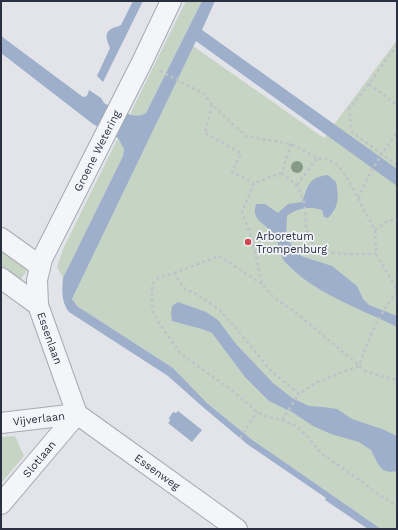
<svg xmlns="http://www.w3.org/2000/svg" width="398" height="530" font-family="'Work Sans',sans-serif">
<rect width="100%" height="100%" fill="#e2e4ea"/>
<g fill="#c6d4c3">
<path d="M186 1H202L146 113C141 117 136 116 130 114Z"/>
<path d="M397 40V529H381L251 439 207 403 173 368 77 306 72 299 193 46 324 138Z"/>
<path d="M118 138 124 149 123 156 63 278 57 267 63 249Z"/>
<path d="M1 250 28 269 20 280 1 266Z"/>
<path d="M15 436 24 456 1 483V437Z"/>
</g>
<g fill="#9dafca">
<path d="M133 1H143L103 82 97 76 110 48C108 42 103 34 111 29 114 27 118 27 121 25Z"/>
<path d="M202 1H215L202 30 397 169V186L196 41 72 299 77 306 173 368 207 403 251 439 381 529H368L325 500 326 498 247 444 204 408 168 376 69 312C61 302 62 289 63 278L123 156 124 149 118 138 93 124 1 53V36L83 97 87 96 89 90 101 98 104 103C115 108 134 121 146 113Z"/>
<path d="M328 175 336 182C339 198 339 207 328 218L324 217 322 210C309 206 297 208 287 216L286 235 292 246 301 256 332 266 357 286 363 299 369 305 397 316V327C388 322 378 318 369 314 339 300 309 287 286 263 278 254 280 241 272 232 263 222 251 220 256 204H265L278 213 288 204 302 202C309 185 307 178 328 175Z"/>
<path d="M178 302 206 312 218 320 236 344 273 383 292 398 309 406 323 407 337 409 352 419 382 429 397 436V471L390 472 383 470 378 464 371 450 359 442 331 434 313 426 292 412 269 401 245 377 212 333 202 329 172 321 171 313 172 306Z"/>
<path d="M178 411 202 430 192 442 168 423 170 421 169 418 173 412 176 413Z"/>
</g>
<g fill="none" stroke-linecap="round" stroke-linejoin="round">
<defs>
<g id="minor">
<path d="M1 238 40 266"/>
<path id="s1" d="M1 278 38 305 77 414"/>
<path id="s2" d="M38 305 37 280 42 259 142 62 171 1"/>
<path id="s3" d="M77 414 237 529"/>
<path id="s4" d="M1 423 77 414"/>
<path id="s5" d="M1 504 77 414"/>
</g>
</defs>
<use href="#minor" stroke="#a7aab4" stroke-width="22"/>
<g stroke="#bfc2c9" stroke-width="2.5" stroke-dasharray="3 3" stroke-linecap="butt">
<path d="M397 45 369 84 397 105"/>
<path d="M160 71 204 94 212 105 246 136 291 144 317 158 328 159 338 166 346 176 375 230 376 254 397 289"/>
<path d="M369 84 349 109 352 132 382 154 397 133"/>
<path d="M212 105 205 133 241 153 232 172 254 183"/>
<path d="M291 144 282 173C292 181 300 187 303 199 309 221 299 245 329 252 344 255 361 254 376 254"/>
<path d="M282 173 254 183 242 212 252 238 262 284 272 296 295 312 367 372 397 380"/>
<path d="M297 185 317 158"/>
<path d="M358 198 371 171 382 154 397 165"/>
<path d="M375 230 386 222 397 219"/>
<path d="M174 273 219 256 262 284"/>
<path d="M397 292C379 314 368 339 359 366L315 383 299 394 270 370 245 339 219 309 196 294 185 289 174 273 158 278 152 285V309L157 320 181 354 233 391 257 412 264 416 282 420 296 426 308 437 322 454 361 481 378 494 397 506"/>
<path d="M282 420 299 394"/>
<path d="M240 438 257 412"/>
</g>
<use href="#minor" stroke="#f4f5f8" stroke-width="20"/>
</g>
<circle fill="#869a88" cx="297" cy="167" r="6"/>
<circle fill="#ce4750" stroke="#f1f3f7" stroke-width="1.5" cx="248" cy="242" r="4"/>
<g text-anchor="middle" dominant-baseline="central" stroke-width="3.5" stroke-linejoin="round" paint-order="stroke">
<g font-size="11" fill="#2a3042" stroke="#f1f3f7">
<text stroke="none"><textPath href="#s2" startOffset="168">Groene Wetering</textPath></text>
<text stroke="none"><textPath href="#s1" startOffset="81">Essenlaan</textPath></text>
<text stroke="none"><textPath href="#s4" startOffset="38">Vijverlaan</textPath></text>
<text stroke="none"><textPath href="#s5" startOffset="59">Slotlaan</textPath></text>
<text stroke="none"><textPath href="#s3" startOffset="99">Essenweg</textPath></text>
</g>
<g font-size="11" fill="#2a3042" stroke="#f1f3f7" text-anchor="start">
<text x="256" y="236">Arboretum<tspan x="256" dy="13">Trompenburg</tspan></text>
</g>
</g>
<rect width="398" height="530" fill="none" stroke="#2a3042" stroke-width="4"/>
</svg>
